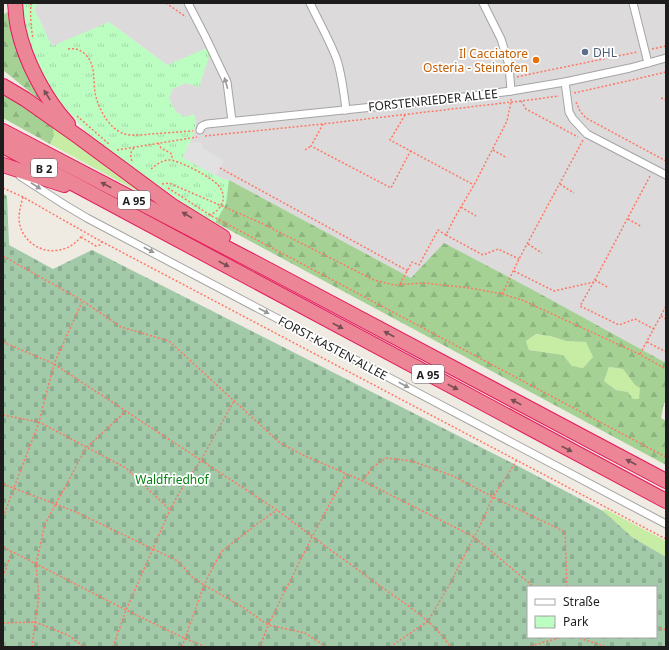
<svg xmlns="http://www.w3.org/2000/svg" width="669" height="650" font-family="'Noto Sans',sans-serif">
<defs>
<pattern id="forest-firs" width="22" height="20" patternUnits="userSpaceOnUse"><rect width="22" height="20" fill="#a5d294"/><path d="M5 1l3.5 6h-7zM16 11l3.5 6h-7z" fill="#8eb47f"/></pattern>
<pattern id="cemetery-stones" width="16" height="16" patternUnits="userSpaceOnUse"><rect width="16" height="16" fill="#a2caa9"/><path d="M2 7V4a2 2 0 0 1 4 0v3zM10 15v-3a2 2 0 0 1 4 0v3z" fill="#8bad91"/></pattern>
<pattern id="park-tufts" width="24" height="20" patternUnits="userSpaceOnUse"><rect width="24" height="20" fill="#bcfdc2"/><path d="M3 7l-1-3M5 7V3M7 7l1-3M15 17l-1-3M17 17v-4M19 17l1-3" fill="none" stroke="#a1d8a6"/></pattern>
</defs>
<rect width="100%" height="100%" fill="#efebe3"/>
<path fill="#dcdada" d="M38 3H666V363L535 291 411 278 229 180 223 179 183 158 190 143 191 141 196 124 194 115 185 117 176 112 169 99 172 89 186 83 199 87 167 65 109 22 52 47 34 8Z"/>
<g fill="#c7eda5">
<path d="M53 125 138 188 137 191 50 144 54 136Z"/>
<path d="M535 334 550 336 566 341 587 342 593 357 583 368 572 366 563 355 529 350 526 341Z"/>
<path d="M609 367 623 369 635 385 641 388 639 400 633 399 628 392 616 390 604 381Z"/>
<path d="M605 509 666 541V557L632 537 603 511Z"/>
</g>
<g fill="url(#forest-firs)" fill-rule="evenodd">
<path d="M10 10 42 97 41 101 3 70V15Z"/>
<path d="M3 88 53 125 54 136 50 144 3 118Z"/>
<path d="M229 180 411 278 444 243 535 291 666 363V401L664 403 661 418 666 421V465L196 212 218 189ZM536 334 550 336 566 341 586 342 593 357 583 368 572 366 563 355 529 350 526 341ZM609 367 623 369 635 385 640 388 639 399H633L628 392 616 390 604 381Z"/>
</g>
<path fill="url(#cemetery-stones)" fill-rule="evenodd" d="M3 194 7 196 9 245 53 269 92 250 518 466 603 511 632 537 666 557V647H3ZM528 587H656V637H528Z"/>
<path fill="url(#park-tufts)" d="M22 3H38L34 9 52 46 109 22 167 65 207 48 210 54 199 87 186 83 172 89 169 99 176 112 185 117 194 114 196 124 191 141 189 143 183 158 223 179 229 180 226 204 215 223 196 212 116 156 86 131 61 103 47 82 35 60 30 45 23 22Z"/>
<path fill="#e1e1e1" d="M201 142 203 148 224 161 216 176 183 158 190 143Z"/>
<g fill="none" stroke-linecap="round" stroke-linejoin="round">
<defs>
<g id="minor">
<path d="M188 3 205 36 227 82 232 121"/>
<path d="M310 3C319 22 330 41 337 60 342 76 344 93 346 110"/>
<path d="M483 3 501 39 509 65 511 91"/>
<path d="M633 3 648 63"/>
<path d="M565 82 569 112 573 119 587 134 666 175"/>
<path d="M200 130 201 127 204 125 207 124 441 100 511 91 565 82 630 68 666 58"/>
<path d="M20 176 65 205 87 218 666 524"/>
</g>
<g id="motorway">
<path d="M15 3C16 11 16 20 18 28 25 61 45 99 68 124"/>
<path d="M3 86 25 99 79 137 171 205 223 237"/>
<path d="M3 131 265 268 666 481"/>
<path d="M3 146 666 501"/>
<path d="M3 165 64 185"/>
</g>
</defs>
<use href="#minor" stroke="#a4a4a4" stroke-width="9"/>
<use href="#motorway" stroke="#e5185b" stroke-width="16"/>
<g stroke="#ff7764" stroke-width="1.5" stroke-dasharray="2 2" stroke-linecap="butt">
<path d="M31 3C30 15 31 27 33 39"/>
<path d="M166 3 186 17"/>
<path d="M68 49C75 48 79 49 85 54 97 65 92 82 96 97 100 111 110 130 125 134 132 136 142 135 150 134 164 133 178 132 193 131"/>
<path d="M652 49 666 46"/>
<path d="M517 77 521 76 637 52"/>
<path d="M574 93 632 80 666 72"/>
<path d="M661 98 666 100"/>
<path d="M521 101 526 109 578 137"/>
<path d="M576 102 580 111 586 118 666 161"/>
<path d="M405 115 390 140 474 185"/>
<path d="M77 116 110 145"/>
<path d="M323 124 311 146 391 188 411 150"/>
<path d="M205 136 323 124 521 101 559 96"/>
<path d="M158 143 161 148 172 154V160"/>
<path d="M117 150 197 137"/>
<path d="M305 150 311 146"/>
<path d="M493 150 507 158"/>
<path d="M132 161C130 155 130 152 135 147"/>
<path d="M220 168 408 271"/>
<path d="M151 169C156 165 161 161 168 160 177 159 211 177 218 185 228 196 223 209 210 215"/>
<path d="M650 176 597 276 580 306 619 325 635 319 654 329"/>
<path d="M162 184 169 183 261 223 374 280 394 285 424 283 470 288 502 294 522 300 639 354 666 369"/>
<path d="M560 184 574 193"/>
<path d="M3 188 23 197 95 238 666 539"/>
<path d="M168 188 210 215 666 457"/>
<path d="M23 197C21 204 19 212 19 219 20 241 43 256 63 249 72 247 77 241 83 235"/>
<path d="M461 207 476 216"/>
<path d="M628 219 642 227"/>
<path d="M446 235 483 255 498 249 519 259"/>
<path d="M81 237 96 246 100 245 102 241"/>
<path d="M528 244 542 253"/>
<path d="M3 256 83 301 121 327 169 341 280 443 303 455 363 481 474 537 534 587"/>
<path d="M514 271 554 291 594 282"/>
<path d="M595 280 609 288"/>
<path d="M400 284 412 262 419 265 438 230 446 235 455 217 474 185 507 121 511 102V99"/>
<path d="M502 294 519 259 583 140"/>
<path d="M661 316 666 319"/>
<path d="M3 342 54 364 277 510C310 535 343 559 376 583 399 600 436 622 450 647"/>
<path d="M647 342 666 352"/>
<path d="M640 354 666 306"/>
<path d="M3 415 39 422 126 468 170 510"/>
<path d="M363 480 373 467 386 458 412 461 453 476 493 497 565 532 567 587"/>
<path d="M3 484 76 512 178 561 192 577 204 585 244 608 268 625 305 633 326 647"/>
<path d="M3 517 39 422 54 364 82 302"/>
<path d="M3 547 126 610 186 639 206 647"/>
<path d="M3 577 12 551"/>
<path d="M3 623 35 622 68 635 84 647"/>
<path d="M656 627 666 630"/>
<path d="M576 637 607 647"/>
<path d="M32 647 35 622 39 597 36 564 45 524 86 448 126 411"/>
<path d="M113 647 126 610 170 510 179 493 201 460 234 401"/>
<path d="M182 647 204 585 221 552 257 524 277 510"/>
<path d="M260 647 268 625 312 537 346 474"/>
<path d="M390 647 428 621 451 582 467 550 479 528 493 497 517 460"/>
<path d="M527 647 562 637"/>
</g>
<use href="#minor" stroke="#fff" stroke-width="7"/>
<use href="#motorway" stroke="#ec8596" stroke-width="14"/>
</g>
<defs><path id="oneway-solid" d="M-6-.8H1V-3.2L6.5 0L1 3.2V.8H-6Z"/></defs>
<g fill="#999">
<use href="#oneway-solid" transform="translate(226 83) rotate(-106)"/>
<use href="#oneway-solid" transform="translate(36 186) rotate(33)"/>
<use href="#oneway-solid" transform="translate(149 250) rotate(28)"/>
<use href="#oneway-solid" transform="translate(264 311) rotate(28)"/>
<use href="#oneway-solid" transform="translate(404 385) rotate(28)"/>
</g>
<g fill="#7a4c53">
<use href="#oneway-solid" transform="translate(47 95) rotate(-122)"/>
<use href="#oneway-solid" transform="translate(106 185) rotate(-152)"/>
<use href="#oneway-solid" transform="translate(187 215) rotate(-149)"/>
<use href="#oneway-solid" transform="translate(224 264) rotate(28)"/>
<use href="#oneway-solid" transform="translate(338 326) rotate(28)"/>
<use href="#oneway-solid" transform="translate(389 334) rotate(-152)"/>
<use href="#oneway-solid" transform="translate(453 387) rotate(28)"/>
<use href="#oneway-solid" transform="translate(516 402) rotate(-152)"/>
<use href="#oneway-solid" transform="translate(567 449) rotate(28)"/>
<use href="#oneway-solid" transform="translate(631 462) rotate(-152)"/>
</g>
<circle fill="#5c6f8a" stroke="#fff" stroke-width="1.5" cx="585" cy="52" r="4"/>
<circle fill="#e8710a" stroke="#fff" stroke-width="1.5" cx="536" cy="60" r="4"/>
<g text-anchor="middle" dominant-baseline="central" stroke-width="3.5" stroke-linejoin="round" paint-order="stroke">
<g fill="#fff" stroke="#616161" stroke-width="1">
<rect x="31" y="159" width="26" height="18" rx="3"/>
<rect x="118" y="191" width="32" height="18" rx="3"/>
<rect x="412" y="365" width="32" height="18" rx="3"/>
</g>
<g font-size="11" font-weight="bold" fill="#1d1d1d">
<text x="44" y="168">B 2</text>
<text x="134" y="200">A 95</text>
<text x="428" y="374">A 95</text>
</g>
<g font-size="12" fill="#4e5e75" stroke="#fff" text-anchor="start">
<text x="593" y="52">DHL</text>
</g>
<g font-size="12" fill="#c56008" stroke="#fff" text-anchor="end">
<text x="528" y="53">Il Cacciatore<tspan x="528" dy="14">Osteria - Steinofen</tspan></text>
</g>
<g font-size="12" fill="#1d1d1d" stroke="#fff">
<text transform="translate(433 100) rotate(-6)">FORSTENRIEDER ALLEE</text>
<text transform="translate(333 348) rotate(28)">FORST-KASTEN-ALLEE</text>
</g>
<g font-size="12" fill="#048311" stroke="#fff">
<text x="172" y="479">Waldfriedhof</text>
</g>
</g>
<rect width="669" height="650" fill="none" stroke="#1d1d1d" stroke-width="8"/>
<rect x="527" y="586" width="130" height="52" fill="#ffffff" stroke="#a5a5a5"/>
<rect x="535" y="599" width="20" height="6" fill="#ffffff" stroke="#a5a5a5"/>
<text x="563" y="606" font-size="12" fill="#1d1d1d">Straße</text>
<rect x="535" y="616" width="20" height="12" fill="url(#park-tufts)" stroke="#a5a5a5"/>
<text x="563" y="626" font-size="12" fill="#1d1d1d">Park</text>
</svg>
